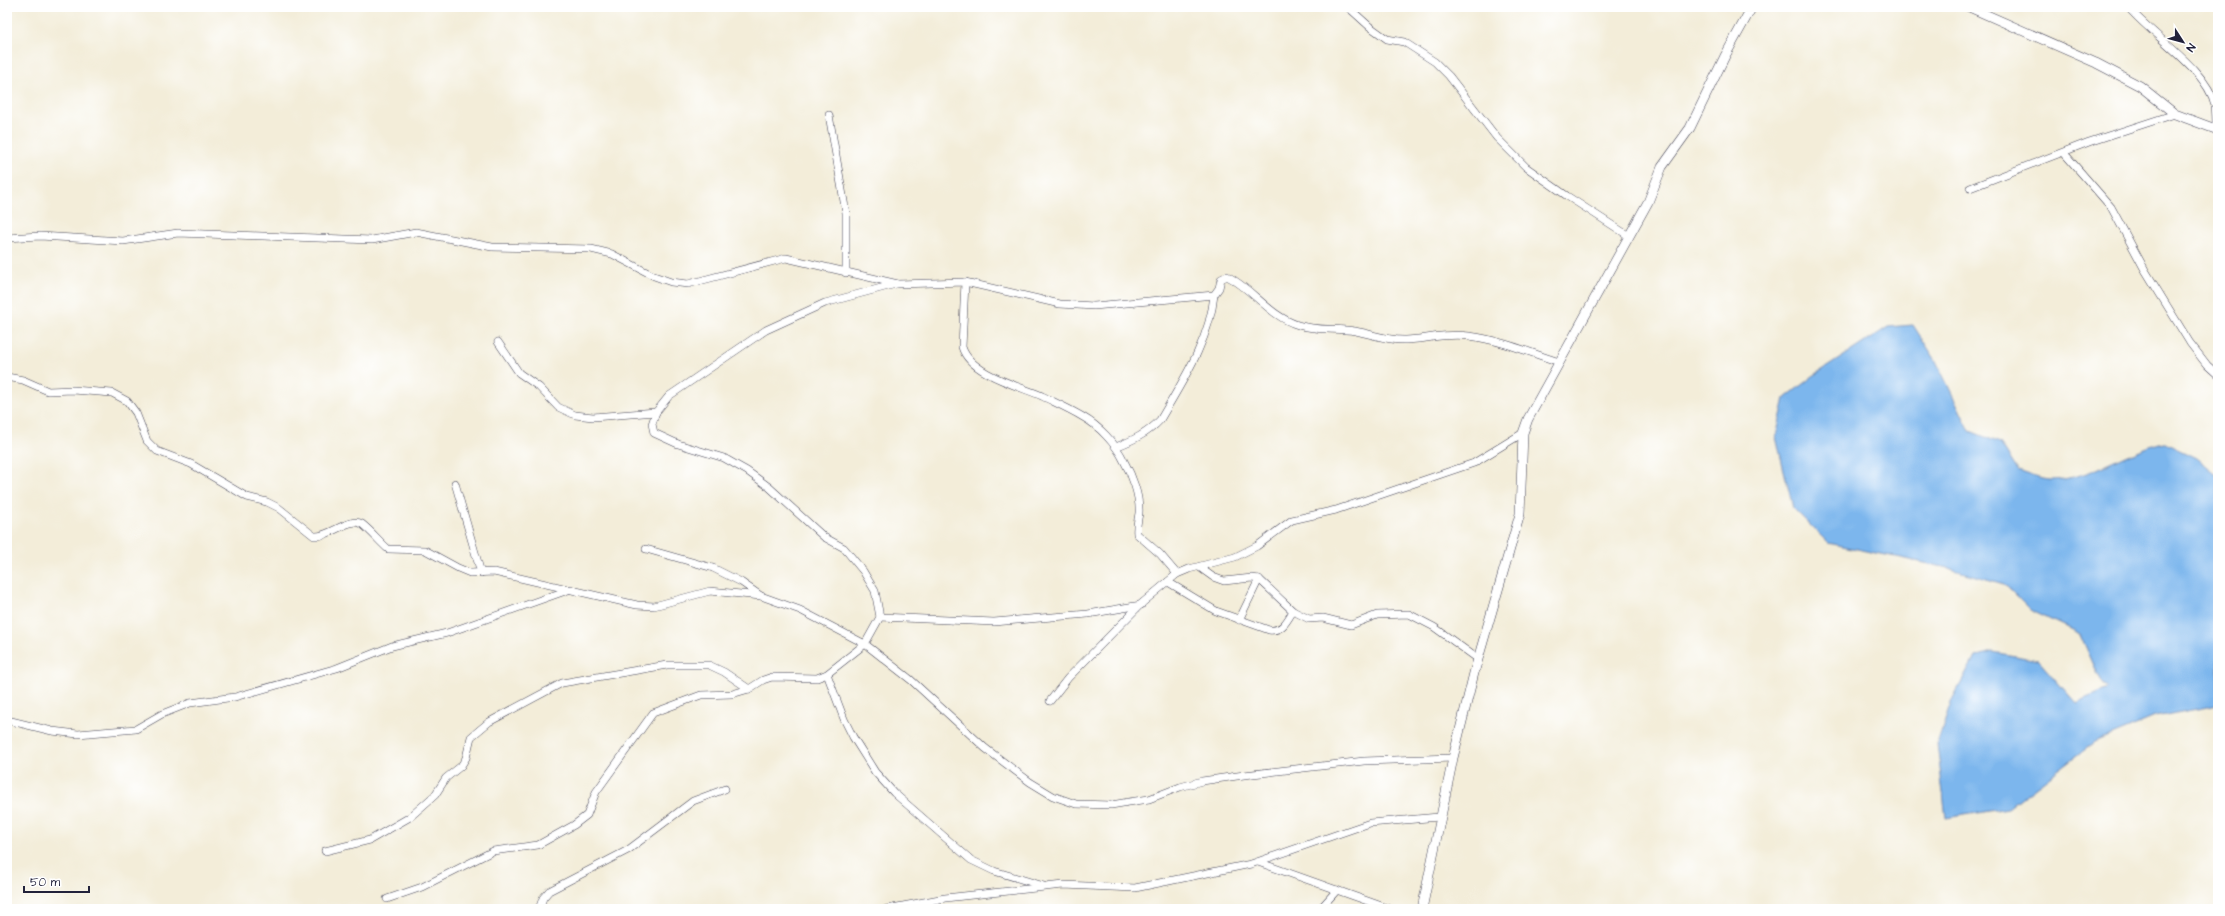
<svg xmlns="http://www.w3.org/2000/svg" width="2225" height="916" font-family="'Architects Daughter',sans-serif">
<rect width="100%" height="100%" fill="#fff"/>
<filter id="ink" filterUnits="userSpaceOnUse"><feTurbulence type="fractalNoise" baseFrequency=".025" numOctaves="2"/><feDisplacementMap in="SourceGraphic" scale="8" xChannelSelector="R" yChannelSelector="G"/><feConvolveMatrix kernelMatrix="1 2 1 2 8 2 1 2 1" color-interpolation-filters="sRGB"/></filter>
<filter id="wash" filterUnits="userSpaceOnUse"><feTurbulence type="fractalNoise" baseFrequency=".012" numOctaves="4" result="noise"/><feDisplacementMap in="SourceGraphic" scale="16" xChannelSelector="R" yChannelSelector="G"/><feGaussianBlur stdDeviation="0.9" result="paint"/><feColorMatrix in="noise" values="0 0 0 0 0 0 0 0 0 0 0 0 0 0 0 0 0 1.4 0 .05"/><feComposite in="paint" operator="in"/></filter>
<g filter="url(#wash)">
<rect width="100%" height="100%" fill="#f3edd9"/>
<path fill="#7cb6ed" stroke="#4f6c94" d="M1913 325 1935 359 1970 431 2000 443 2018 471C2028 474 2041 480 2052 480 2091 479 2125 452 2163 442L2196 458 2218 476V705L2155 717 2095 742 2008 808 1946 818 1937 744 1952 700 1975 657 1992 652 2038 660 2076 703 2108 689 2101 681 2080 634 2030 610 2004 584 1944 567 1828 543 1793 508 1776 437 1785 398 1813 376 1888 327Z"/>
</g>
<g filter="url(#ink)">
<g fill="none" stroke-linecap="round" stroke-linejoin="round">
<defs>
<g id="minor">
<path d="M1348 7 1369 26 1387 39 1404 42 1435 62 1449 76 1497 138 1526 167 1567 196 1629 236"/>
<path d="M2128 7C2151 35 2207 69 2215 105 2216 113 2216 122 2216 130"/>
<path d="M829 115 846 213V273"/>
<path d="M2064 153 2111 207 2145 270 2190 343 2207 365 2218 375"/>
<path d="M1970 188 2089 142 2175 114"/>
<path d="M7 238 40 236 123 241 178 233 372 240 416 232 492 247 591 249 612 254 654 276 671 282 688 284 786 258 898 284 965 282 1060 304 1094 306 1214 295 1219 288 1221 279 1227 276C1253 289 1269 316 1298 325 1317 331 1336 328 1355 331 1372 334 1388 341 1406 340 1427 339 1446 333 1469 336 1500 340 1529 352 1559 362"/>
<path d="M965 282 962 347C970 374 1019 386 1042 396 1056 403 1070 409 1083 417 1099 426 1116 444 1124 461 1132 475 1140 496 1139 513 1138 520 1136 526 1137 534L1160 554 1177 574"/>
<path d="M498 342 519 373 539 387 558 407 575 415 593 417 656 412"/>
<path d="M7 377 23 380 48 391 73 390 112 393 127 401 136 413 147 441 157 451 191 464 247 497 267 502 279 508 314 536C329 538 349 516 362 524 371 531 379 541 388 549L425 550 458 568 470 573 494 572 637 605 654 606 710 591 761 596 800 610 865 644 911 680 985 748 1030 782 1053 796 1076 804 1111 805 1129 802 1149 799 1180 787 1202 781 1244 775 1364 761 1453 758"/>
<path d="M1116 447C1133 440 1147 434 1160 420 1182 382 1210 340 1214 295"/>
<path d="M455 483 481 573"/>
<path d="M646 549 713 568 741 582 761 596"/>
<path d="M1199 567 1213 577 1224 581 1252 578 1259 579 1293 611 1309 619 1323 618 1351 625 1377 615 1409 614 1434 627 1478 659"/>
<path d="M1168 582 1216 611 1269 630C1282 632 1287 621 1293 611"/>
<path d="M880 617 994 622 1088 614 1141 605"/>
<path d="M1239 620 1259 579"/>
<path d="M827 674 844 719 853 737 875 772 894 793 971 860 994 871 1044 886"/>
<path d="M1050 701 1068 678 1141 604 1177 574 1189 569 1235 557 1257 546 1292 520 1336 510 1474 463 1523 433"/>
<path d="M7 720 52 731 78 734 136 729 162 714 190 703 235 697 337 668 392 646 447 633 571 589"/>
<path d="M325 851 370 840 410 817 435 795 446 778 461 766 466 758 471 737 489 722 562 683 667 665H709L724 672 749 689"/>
<path d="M1258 862 1390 909"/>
<path d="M387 899 422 887 493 851 538 845 574 825 587 815 596 792 653 713 701 695 732 694 749 689 763 680 772 677 817 678 827 674 865 644 880 617 875 591 863 571 844 548 824 537 769 487 747 471 724 458 678 444 654 433 652 424 656 412 669 396 766 330 825 303 896 284"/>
<path d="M539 909 543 898 549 891 628 850 693 801 725 789"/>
<path d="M887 909 945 898 1063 885 1135 888 1251 864 1370 823 1439 817"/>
<path d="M1320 909 1337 890"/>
</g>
<g id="tertiary">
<path d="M1969 7 2096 63 2140 86 2175 114 2218 130"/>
<path d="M1422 909 1453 758 1474 673 1520 514 1523 433 1528 419 1648 202 1662 167 1690 128 1725 56 1752 7"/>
</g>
</defs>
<use href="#minor" stroke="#414053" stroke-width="8"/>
<use href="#tertiary" stroke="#414053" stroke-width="10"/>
<use href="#minor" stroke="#fff" stroke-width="7"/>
<use href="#tertiary" stroke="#fff" stroke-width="9"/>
</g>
</g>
<rect width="2225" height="916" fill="none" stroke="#fff" stroke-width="24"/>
<g transform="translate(2183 42) rotate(126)" stroke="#ffffff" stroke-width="3" paint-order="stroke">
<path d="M0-3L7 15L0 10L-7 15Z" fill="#22223b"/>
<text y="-6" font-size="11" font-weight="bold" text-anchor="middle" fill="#22223b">N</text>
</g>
<path d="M24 886v6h65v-6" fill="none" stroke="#22223b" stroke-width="2"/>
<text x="30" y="886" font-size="12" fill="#22223b" stroke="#ffffff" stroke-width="3" paint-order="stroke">50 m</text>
</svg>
